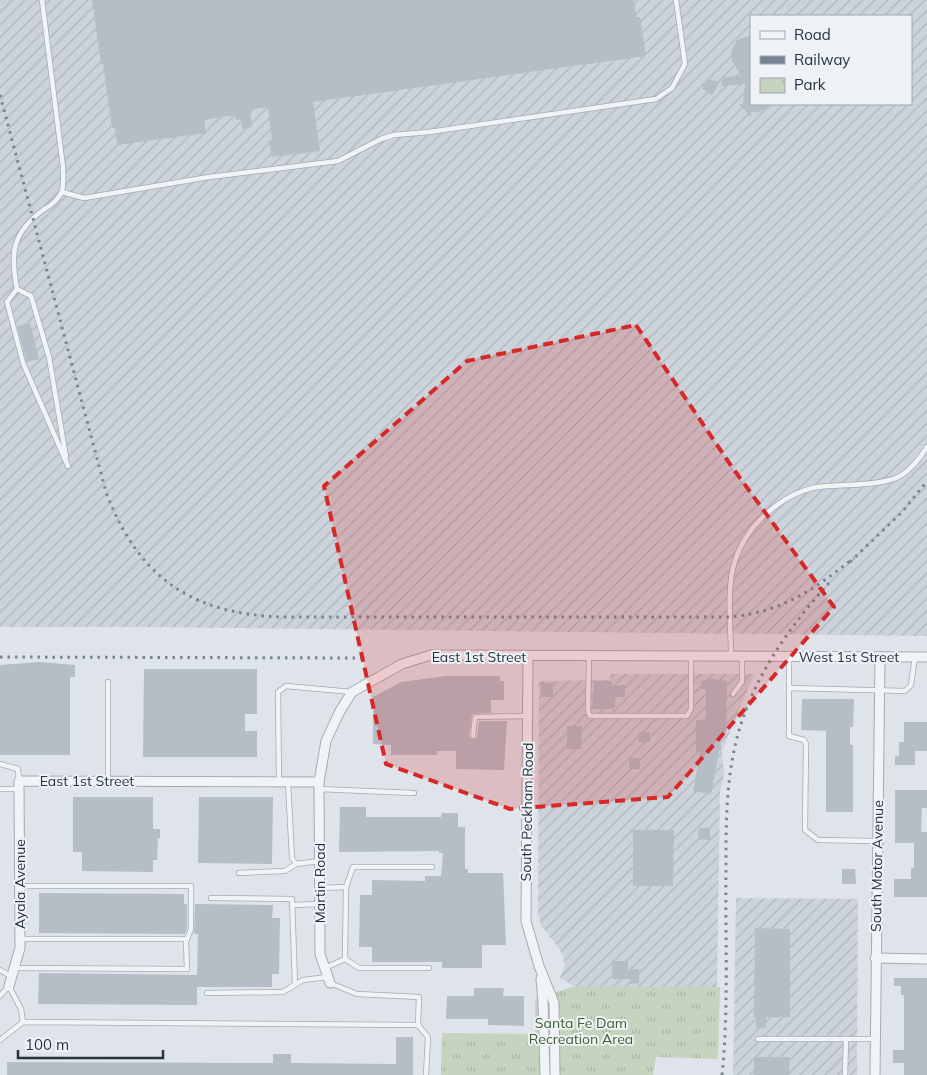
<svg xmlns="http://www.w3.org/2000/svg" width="927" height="1075" font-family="Mulish,sans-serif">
<defs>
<pattern id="industrial-furrows" width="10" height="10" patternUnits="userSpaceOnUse" patternTransform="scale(1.25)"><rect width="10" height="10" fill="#ccd3db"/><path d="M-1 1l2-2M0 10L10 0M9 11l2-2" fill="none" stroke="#afb6bd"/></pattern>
<pattern id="park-tufts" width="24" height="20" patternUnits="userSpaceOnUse" patternTransform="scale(1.25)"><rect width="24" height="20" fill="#c6d3bf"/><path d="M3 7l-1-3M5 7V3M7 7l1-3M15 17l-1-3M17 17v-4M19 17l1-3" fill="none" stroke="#aab6a5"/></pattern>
</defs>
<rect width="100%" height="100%" fill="#dee4e9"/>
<g fill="url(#industrial-furrows)" fill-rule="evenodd">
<path d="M0 0H927V636L142 627H0ZM751 16H911V104H751Z"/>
<path d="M611 674H754L722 751 724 775 720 792 717 987H576L560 978 565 965 563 957 559 948 542 927 538 914 539 681 610 680Z"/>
<path d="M736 898 858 899 857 1075H733Z"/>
</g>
<path fill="url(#park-tufts)" d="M572 987H720L718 1059 656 1057 653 1075H441L442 1033 535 1034V999Z"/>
<g fill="#b5bdc6">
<path d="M92 0H634L636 17H640L646 56 313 102 320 151 272 157 269 140H272L268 107 250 110 252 127 242 129 241 119 236 120 235 115 204 120 206 133 117 145 115 128H112L103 64H101Z"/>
<path d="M751 35V104H772L759 112H751V117L739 104H743L745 84 722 86 721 78 741 75 732 61 731 51 737 40Z"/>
<path d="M707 79 720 82 712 95 703 89V84Z"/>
<path d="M30 323 39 359 27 362 17 326Z"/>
<path d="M39 662 75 665V677H70V755H0V665Z"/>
<path d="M144 669H257V714H245V731H257V757H143Z"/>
<path d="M446 676H500V681H504V700H491V713L472 714 469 736 472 740 477 738 479 721H507L504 770 456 769V751H437V755H391V745L373 744V697L401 682Z"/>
<path d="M712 679 727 681 726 734H721V751H719L711 794 693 791 700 752H696V720H706V689H701V681Z"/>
<path d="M594 681H612V686L625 685V697H615V707L612 709H592Z"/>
<rect x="541" y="683" width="12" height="14"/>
<path d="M802 699H854L853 727H850V745H853V812H826V731L801 730Z"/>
<path d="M904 722H927V751H915V765H895V756H899V742H904Z"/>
<path d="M567 726H582L581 749H567Z"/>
<rect x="639" y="732" width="11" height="10"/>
<rect x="629" y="758" width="11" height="11"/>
<path d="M895 790H927V808H922L921 832H927V897H894V879H911V868H914V843H895Z"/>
<path d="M73 797H153V829H160V838H158L157 860H153V872L82 871V852H73Z"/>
<path d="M199 797H273L272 864 198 863Z"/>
<path d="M340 807H366V817H441L442 813H458V827H465V869H468V873H503L506 945H482V968H442V962H372V947H359L360 895H372V880L425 881V876H441L443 853H439V851L339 852Z"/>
<path d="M699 828H710V840L698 839Z"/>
<path d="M633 830H674L673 886H633Z"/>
<path d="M842 869H855L856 884H842Z"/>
<path d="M39 893 184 894V904H187V928L185 934 39 933Z"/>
<path d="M195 904 273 905 272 918H280L279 974H272V987H197V1005L38 1004 39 973 197 975 198 934H194Z"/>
<path d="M755 928 790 929V1017H766V1028H756V1017H754Z"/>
<path d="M612 961H628V970L639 969V983L630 984V979H612Z"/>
<path d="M894 978H927V1075H904V1063H893V1050H904V995H901V986H894Z"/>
<path d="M474 988H504L503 996H524V1026L488 1025V1019H446L447 996H474Z"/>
<path d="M396 1037H413V1075H7V1062L273 1063V1054H291V1063L396 1064Z"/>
<path d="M754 1057H790L789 1075H754Z"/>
</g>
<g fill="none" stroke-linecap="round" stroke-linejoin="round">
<defs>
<g id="lane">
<path d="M42 0 63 167C63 174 64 184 62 191 59 199 50 206 43 210 12 233 10 253 17 289L7 302 23 363 68 466"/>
<path d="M62 192 84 198 209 177 338 161 381 139 394 135 429 132 656 99 672 88 685 64 676 0"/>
<path d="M17 289 31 296 49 357 66 457"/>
<path d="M589 656 588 711 590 716H687L691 709V657"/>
<path d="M731 656C731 628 726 588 735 561 746 524 787 488 827 486 844 485 883 485 898 477 909 472 921 457 927 447"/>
<path d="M789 657V688"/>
<path d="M733 694 742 682V657"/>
<path d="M473 736 475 717 528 716"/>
<path d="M0 764 18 769 19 781"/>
<path d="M108 781V682"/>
<path d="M279 782 278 692 286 686 352 692"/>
<path d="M288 782 292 858 296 864 320 861"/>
<path d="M0 789H19"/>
<path d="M319 789 414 793"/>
<path d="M877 841 818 840 805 830 806 744 804 740 789 736V688L905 691 911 685 915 657"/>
<path d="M239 873 285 871 296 864"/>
<path d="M320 888 346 887 353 867H432"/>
<path d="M211 898 292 899 295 984"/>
<path d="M292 905 320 904"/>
<path d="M20 939H187"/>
<path d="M345 959 359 968H429"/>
<path d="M14 968 187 969 186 942 191 929V886H20"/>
<path d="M325 968 345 959 346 887"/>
<path d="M0 970 12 977"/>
<path d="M207 993 283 992 303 980 328 977"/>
<path d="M0 996 9 986 21 1009 23 1022"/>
<path d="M418 1025 428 1037 426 1075"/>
<path d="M758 1039H875"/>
<path d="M0 1040 23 1022 418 1025 419 997 357 994 330 983"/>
<path d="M845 1075 846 1040"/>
</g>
<g id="street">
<path d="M528 656 526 921 539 966 554 1003 555 1075"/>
<path d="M875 958 927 959"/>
<path d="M541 979 543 1002 545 1075"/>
<path d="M330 983 320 954 319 782 326 741 340 711 352 692 402 664 431 655 927 657"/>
<path d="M9 986 20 948 19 781 319 782"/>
<path d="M875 1075 880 657"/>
</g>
</defs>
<use href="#lane" stroke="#a3abb3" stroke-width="6"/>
<use href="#street" stroke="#a3abb3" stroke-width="11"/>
<use href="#lane" stroke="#f1f4f7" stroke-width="4.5"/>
<use href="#street" stroke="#f1f4f7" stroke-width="9"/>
<g stroke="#768594" stroke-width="3" stroke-dasharray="2.5 5" stroke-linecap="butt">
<path d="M0 95 106 492C138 577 191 614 282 617H731C784 611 813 590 854 558"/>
<path d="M850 562 903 511 927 481"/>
<path d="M0 657 365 658"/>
<path d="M722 1075C729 1006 725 935 726 866 726 824 726 780 737 738 752 679 789 627 829 583"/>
</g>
</g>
<path fill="#d62828" fill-opacity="0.2" stroke="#d62828" stroke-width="4" stroke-dasharray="10 6" stroke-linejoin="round" d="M636 325 732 467 834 607 668 797 510 809 386 764 324 486 467 361Z"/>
<g text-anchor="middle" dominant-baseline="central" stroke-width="4" stroke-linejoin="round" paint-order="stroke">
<g font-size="14" fill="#263341" stroke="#eef2f6">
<text x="479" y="657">East 1st Street</text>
<text x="849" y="657">West 1st Street</text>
<text x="87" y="781">East 1st Street</text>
<text transform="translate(527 812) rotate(-89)">South Peckham Road</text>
<text transform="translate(877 866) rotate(-89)">South Motor Avenue</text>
<text transform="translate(320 883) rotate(-90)">Martin Road</text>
<text transform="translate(20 884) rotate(-90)">Ayala Avenue</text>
</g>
<g font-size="14" fill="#405e32" stroke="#eef2f6">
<text x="581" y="1023">Santa Fe Dam<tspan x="581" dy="16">Recreation Area</tspan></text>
</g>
</g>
<rect x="750" y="15" width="162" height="90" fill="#eef2f6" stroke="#9ea6ae"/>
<rect x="760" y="31" width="25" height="8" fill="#f1f4f7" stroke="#9ea6ae"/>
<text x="794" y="40" font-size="15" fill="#263341">Road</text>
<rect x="760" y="56" width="25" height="8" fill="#768594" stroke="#9ea6ae"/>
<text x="794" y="65" font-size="15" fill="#263341">Railway</text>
<rect x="760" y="78" width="25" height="15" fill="url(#park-tufts)" stroke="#9ea6ae"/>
<text x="794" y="90" font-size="15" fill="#263341">Park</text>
<path d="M18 1050v8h145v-8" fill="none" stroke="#263341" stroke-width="2.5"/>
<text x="25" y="1050" font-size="15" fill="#263341" stroke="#eef2f6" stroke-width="4" paint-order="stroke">100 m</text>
</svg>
